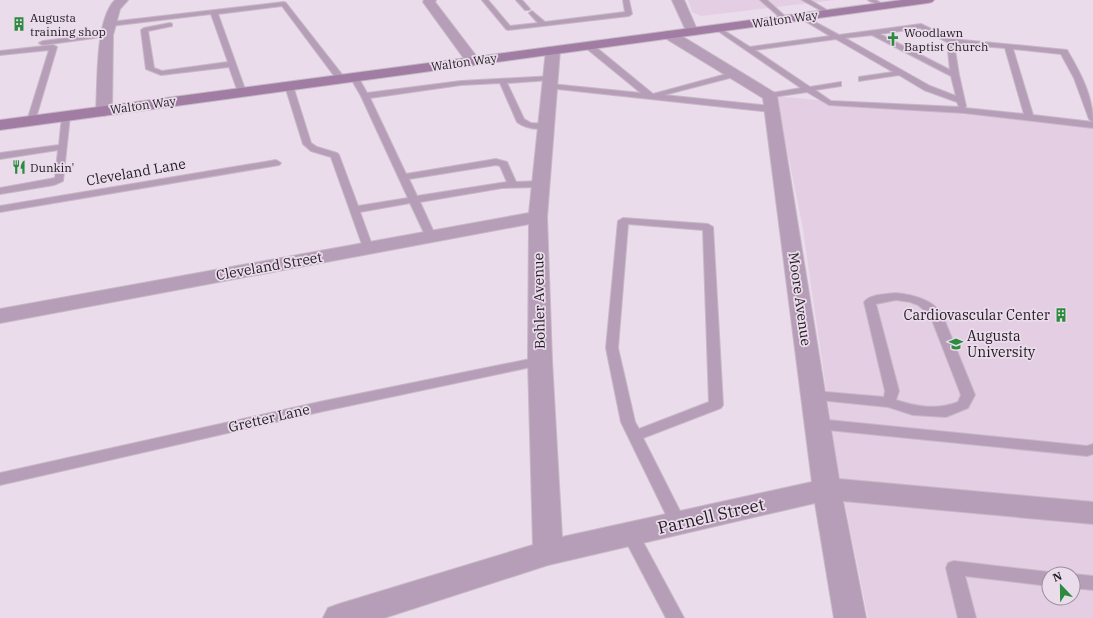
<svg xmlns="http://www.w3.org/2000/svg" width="1093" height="618" font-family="'IBM Plex Serif',serif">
<rect width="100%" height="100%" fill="#ebdcec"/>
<g fill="#e3cee4" fill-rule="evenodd">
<path d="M688 0H835L701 16 692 12Z"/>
<path d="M776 96 1093 127V618H868L837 464 802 223ZM1049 574H1073V598H1049Z"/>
</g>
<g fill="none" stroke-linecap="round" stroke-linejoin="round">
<defs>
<g id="lane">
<path d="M482 0H488L510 26 538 23 529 13 532 11 545 22 625 12 623 0H629L632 14 629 16 508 30 506 29Z"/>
<path d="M516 0H522L530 9 529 10H525Z"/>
<path d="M760 0H767L787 18V20H783Z"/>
<path d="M802 0H810L832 13 827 14Z"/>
<path d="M868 0H876L886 6 881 7Z"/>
<path d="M284 2 286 3 344 77V81H338L282 6 218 14 246 92 242 94 238 92 229 67 161 75 146 69 141 30 144 28 170 23 172 24V26L148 31 154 68 162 71 228 62 211 14 110 26 107 24 110 22Z"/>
<path d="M802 15 839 35 921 24 952 39 1067 50C1080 72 1093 96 1093 122L1089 119 1074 78 1061 54 1013 49 1033 115 1093 122V128L963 113 829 105 807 92 766 98V94L801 88 715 29 720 28 750 47 830 36 800 18V16ZM920 28 947 42 950 70 880 34ZM872 35 951 76 956 96 930 86 845 38ZM836 39 893 72 859 77V81L899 75 924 90 957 102 959 107 831 101 815 90 841 86V82L810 87 755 50ZM954 44 1005 48 1024 114 965 108 966 106 959 75Z"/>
<path d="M107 33 109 34V36L43 45 39 43 43 41Z"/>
<path d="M586 44H592L653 94 734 72 738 74 737 76 664 95 772 106 776 109 772 112 548 88 547 86 551 84 641 93 586 48Z"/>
<path d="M53 45 57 47 35 121 34 123H28L27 121 49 50 0 55V51Z"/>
<path d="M351 75H357L367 93 461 81 554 76V80H551L507 83 524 119 531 123 550 124 551 126 550 128C539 130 526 129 517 122L500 83 461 85 370 98 406 174 496 159 507 162 516 182 541 181 546 184 541 187 502 188 420 202 436 237 431 240 426 237 410 203 360 212 373 248 368 251 364 250 332 160 331 157 311 151 303 144 285 86 289 84 293 86 311 143 317 147 337 153 339 155 358 206 408 198 361 96 350 77ZM496 165 500 166 507 182 417 196 409 179Z"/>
<path d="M66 113 70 116 63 181 54 185 0 194V188L55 178 58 150 0 159V153L59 145 62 116Z"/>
<path d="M276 160 281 163 279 165 0 212V206Z"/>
<path d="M623 218 708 224 713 227 723 405 721 408 643 438 686 523 684 527 678 529 672 527 621 422 606 348 618 221ZM628 224 703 230 709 402 639 429 635 422 618 348Z"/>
<path d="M896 293C913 295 932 299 942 314L975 395 968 408 946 417 913 415 888 407 809 399 807 396 809 393 814 391 884 397 885 391 864 302C870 294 887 294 896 293ZM896 300 910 302 918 305 930 315 961 395 958 402C937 410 918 407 896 400L899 391 876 304Z"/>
<path d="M540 357 545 358 546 361 545 364 324 411 0 485V473L324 401Z"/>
<path d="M818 419 1087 446 1093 444V454L1087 456 818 429 813 428 811 424 813 420Z"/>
<path d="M630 527 636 529 684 618H666L622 534 624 529Z"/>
<path d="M954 561 1049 572 1055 574H1049V586L965 576 976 618H958L946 568 948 563Z"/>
<path d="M1072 574H1073L1093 576V590L1073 588Z"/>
</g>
<g id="street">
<path d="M115 0H128L120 9 113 35 112 111 109 114 104 116 99 114 96 111C98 82 95 20 115 0Z"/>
<path d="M424 0H436L435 2 480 61 478 64 473 65 468 64 423 2Z"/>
<path d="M672 0H684L698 32 696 35H688Z"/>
<path d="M670 31 675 32 775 93 777 96 839 479 1093 502V524L843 501 866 618H834L815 503 548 565 384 618H323L328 608 339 604 533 545 528 361 529 224 0 323V309L529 213 546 50 548 47H558L560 50 547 217 552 361 562 537 812 482 763 98 665 38 664 35 665 32Z"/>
</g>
<path id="secondary" d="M902 0H934L932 2 928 3 0 130V120Z"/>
</defs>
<use href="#lane" stroke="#c7b9c7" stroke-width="2"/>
<use href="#street" stroke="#c7b9c7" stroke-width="2"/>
<use href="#secondary" stroke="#c7b9c7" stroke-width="2"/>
<use href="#lane" fill="#b79eb8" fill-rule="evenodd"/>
<use href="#street" fill="#b79eb8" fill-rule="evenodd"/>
<use href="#secondary" fill="#a17da3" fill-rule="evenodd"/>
</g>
<defs>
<symbol id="building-bare" viewBox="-9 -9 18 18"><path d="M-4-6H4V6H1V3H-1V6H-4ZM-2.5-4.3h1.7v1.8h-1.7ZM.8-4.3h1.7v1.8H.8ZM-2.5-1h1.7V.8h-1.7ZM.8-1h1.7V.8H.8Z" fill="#2b8b3e" stroke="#ebdcec" stroke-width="2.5" paint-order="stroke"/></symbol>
<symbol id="church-bare" viewBox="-9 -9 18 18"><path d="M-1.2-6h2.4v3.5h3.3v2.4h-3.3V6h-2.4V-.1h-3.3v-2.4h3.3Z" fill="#2b8b3e" stroke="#ebdcec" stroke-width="2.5" paint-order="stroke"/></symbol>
<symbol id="restaurant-bare" viewBox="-9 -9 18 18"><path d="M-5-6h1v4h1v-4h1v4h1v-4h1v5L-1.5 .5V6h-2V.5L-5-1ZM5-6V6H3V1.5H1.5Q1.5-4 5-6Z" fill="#2b8b3e" stroke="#ebdcec" stroke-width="2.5" paint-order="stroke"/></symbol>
<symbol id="university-bare" viewBox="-9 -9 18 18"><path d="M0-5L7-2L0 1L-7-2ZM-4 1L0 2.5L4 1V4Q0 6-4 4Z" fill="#2b8b3e" stroke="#ebdcec" stroke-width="2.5" paint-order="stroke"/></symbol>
</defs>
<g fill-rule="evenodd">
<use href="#building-bare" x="9" y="14" width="20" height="20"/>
<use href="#church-bare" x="883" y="29" width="20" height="20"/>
<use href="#restaurant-bare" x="9" y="157" width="20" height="20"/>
<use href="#building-bare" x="1051" y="305" width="20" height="20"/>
<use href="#university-bare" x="946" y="334" width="20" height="20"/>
</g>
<g text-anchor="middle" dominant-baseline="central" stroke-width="3.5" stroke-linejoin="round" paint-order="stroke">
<g font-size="12" fill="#211b21" stroke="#ebdcec" text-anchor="start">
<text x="30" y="17">Augusta<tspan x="30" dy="14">training shop</tspan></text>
<text x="904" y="32">Woodlawn<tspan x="904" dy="14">Baptist Church</tspan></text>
<text x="30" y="167">Dunkin'</text>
</g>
<g font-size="12" fill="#211b21" stroke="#ebdcec">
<text transform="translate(785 19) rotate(-8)">Walton Way</text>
<text transform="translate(464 62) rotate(-8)">Walton Way</text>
<text transform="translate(143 105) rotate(-8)">Walton Way</text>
</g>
<g font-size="14" fill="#211b21" stroke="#ebdcec">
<text transform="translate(136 172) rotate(-10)">Cleveland Lane</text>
<text transform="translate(269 266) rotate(-10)">Cleveland Street</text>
<text transform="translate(800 299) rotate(82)">Moore Avenue</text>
<text transform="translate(539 301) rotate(-91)">Bohler Avenue</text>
<text transform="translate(269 418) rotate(-13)">Gretter Lane</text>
</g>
<g font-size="14" fill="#211b21" stroke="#ebdcec" text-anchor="end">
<text x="1050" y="315">Cardiovascular Center</text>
<text x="967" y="336" text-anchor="start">Augusta<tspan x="967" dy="16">University</tspan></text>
</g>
<g font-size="17" fill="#211b21" stroke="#ebdcec">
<text transform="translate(711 516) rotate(-13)">Parnell Street</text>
</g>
</g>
<g transform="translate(1061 586) rotate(338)"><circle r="19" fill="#ebdcec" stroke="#9a8f9b"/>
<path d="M0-3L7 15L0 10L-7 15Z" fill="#2b8b3e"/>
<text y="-6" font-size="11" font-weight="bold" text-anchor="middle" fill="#211b21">N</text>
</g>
</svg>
